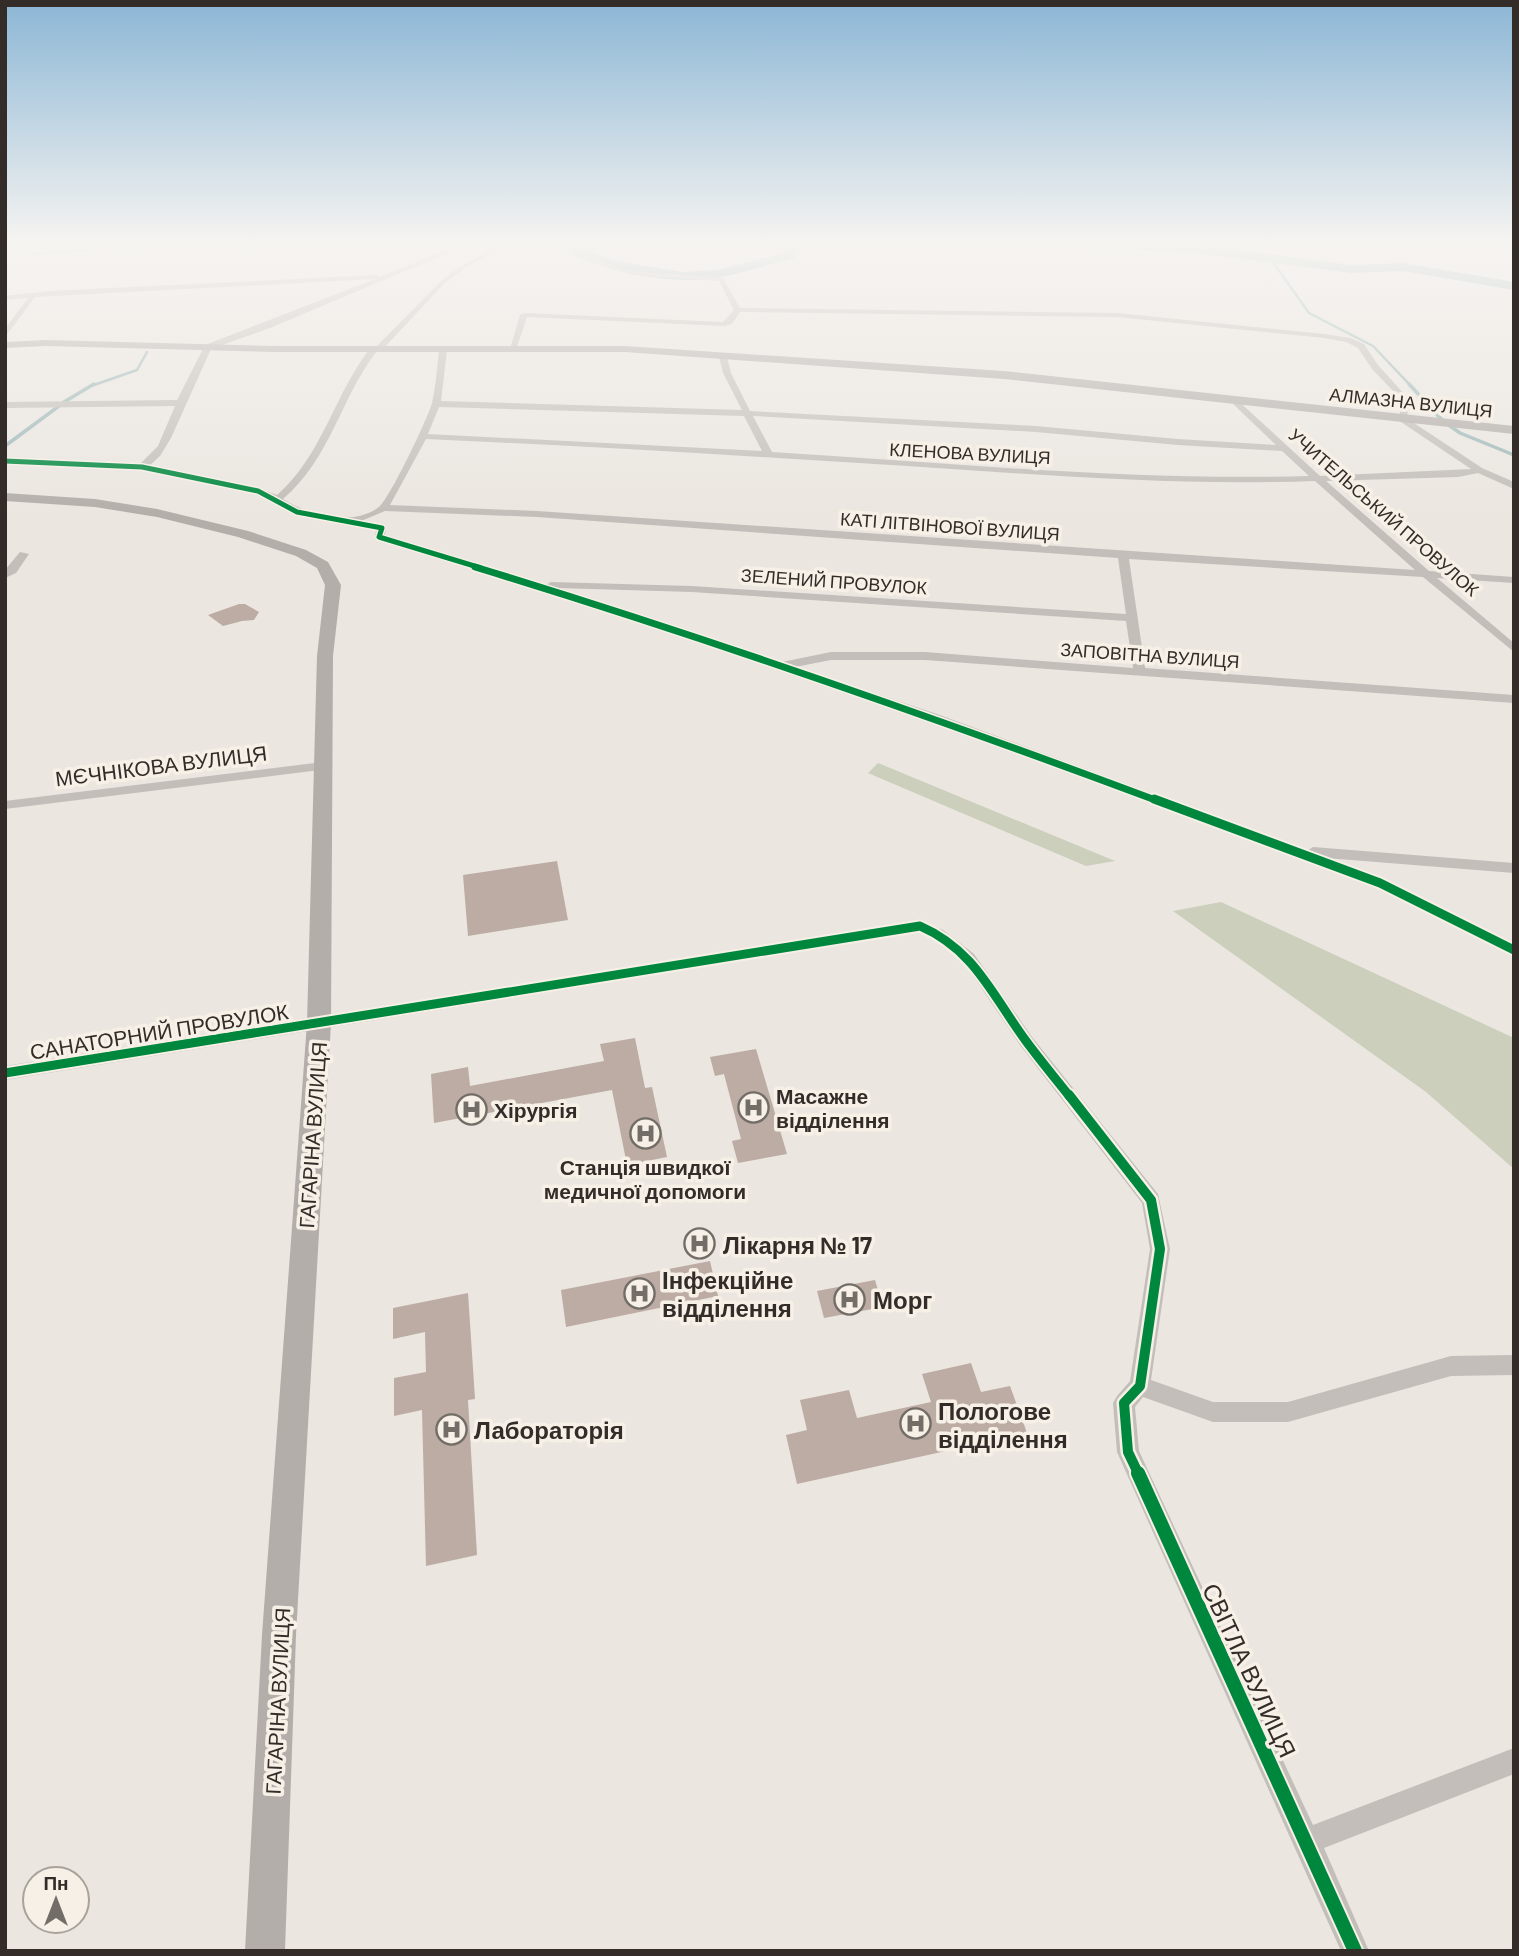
<svg xmlns="http://www.w3.org/2000/svg" width="1519" height="1956" font-family="Barlow,sans-serif">
<rect width="100%" height="100%" fill="#ebe6e0"/>
<g fill="#cbcfbc">
<path d="M878 763 1115 861 1086 866 868 773Z"/>
<path d="M1221 902 1514 1038V1169L1426 1092 1173 911Z"/>
</g>
<g fill="none" stroke-linecap="round" stroke-linejoin="round">
<g stroke="#9fb9b9" stroke-width="2.5">
<path d="M1270 258 1309 313 1373 346 1411 386"/>
<path d="M91 386 137 370 147 352"/>
</g>
<g stroke="#9fb9b9" stroke-width="3.5">
<path d="M1409 384 1443 421 1460 433 1514 455"/>
<path d="M64 402 94 384"/>
<path d="M5 446 59 406"/>
</g>
<g fill="#9fb9b9" fill-rule="evenodd">
<path d="M564 243H577L603 257 621 262 683 272 717 270 784 253 785 245 814 243 796 250 795 258C769 264 744 273 717 278 677 285 592 274 564 243Z"/>
<path d="M1064 243 1189 244 1352 265 1403 263 1514 282V290L1403 271 1352 273 1189 252 1070 247Z"/>
</g>
</g>
<g fill="#bcaca4">
<path d="M239 604H245L259 612 254 620 242 621 223 626 208 615Z"/>
<path d="M557 861 568 920 468 936 463 875Z"/>
<path d="M635 1038 645 1088 652 1087 667 1157 627 1165 612 1090 434 1123 431 1074 468 1067 470 1086 604 1061 600 1044Z"/>
<path d="M756 1049 787 1154 738 1163 732 1141 741 1139 724 1074 715 1076 710 1057Z"/>
<path d="M710 1261 718 1296 566 1327 561 1290Z"/>
<path d="M875 1280 883 1307 824 1318 817 1291Z"/>
<path d="M468 1293 475 1399 468 1400 477 1555 426 1566 422 1410 394 1416V1378L426 1372 425 1332 393 1339V1308Z"/>
<path d="M971 1363 981 1392 1010 1386 1027 1433 797 1484 786 1435 807 1430 800 1400 849 1390 857 1418 931 1402 922 1374Z"/>
</g>
<g fill="none" stroke-linecap="round" stroke-linejoin="round">
<g fill="#c3beb9" fill-rule="evenodd">
<path d="M185 243H216L30 255 27 253Z"/>
<path d="M464 243H472L270 328 211 349 171 438 160 456 149 466 258 488 277 495C323 455 334 394 371 347H376L441 281 461 266 504 243H511L465 268 445 283 381 351H377C340 398 332 457 283 499 310 516 352 527 379 507 390 498 428 418 432 403 436 386 437 367 439 350L443 348 447 350 441 401 742 410 723 373 719 357 723 355 727 357 731 373 750 411 1036 426 1178 439 1276 445 1230 401 1229 399 1233 396 1320 476 1471 469 1401 422 1398 396 1372 369 1358 348 1346 342 1324 338 1117 317 740 312 732 324 724 326 527 317 516 350 509 352 520 315 524 313 723 322 734 310 719 281 634 275 592 263 545 243H553L596 261 634 271 723 278 740 308 1117 313 1324 334 1351 338 1364 344 1378 365 1406 396 1408 419 1482 468 1514 482V489L1478 473 1458 477 1326 481 1429 571 1514 577V583L1437 578 1514 643V652L1423 577 1129 559 1145 668 1514 695V703L925 660H831L795 667 937 714 1307 851 1313 847 1514 863V873L1326 858 1385 880 1514 943V955L1375 886 929 720 580 602 375 539 376 530 294 514 255 493 142 470 5 464V458L140 464 158 446 175 406 5 408V402L177 400 205 345 375 279 35 297 5 337V329L28 298 5 300V296L50 291 376 275 379 277ZM439 407 744 416 762 451 428 434ZM753 416 1036 432 1178 445 1282 451 1309 476C1130 481 950 463 772 452ZM426 439C587 446 747 456 907 466 1043 475 1179 486 1315 481L1415 570 537 511 390 505ZM385 511 537 517 1118 558 1126 614 692 586 551 582 546 585 385 535 386 526 361 521ZM558 588 692 592 1126 621 1133 668 925 652H831L782 662Z"/>
<path d="M20 552 29 554 16 573 5 578V570Z"/>
<path d="M323 762 328 763V769L5 809V801Z"/>
<path d="M920 921 943 930 974 954 1032 1037 1158 1194 1170 1249 1151 1380 1213 1402H1288L1451 1356 1514 1355V1375L1451 1376 1288 1422H1213L1143 1397 1135 1407 1139 1451 1313 1825 1514 1748V1774L1324 1848 1369 1951H1341L1117 1452 1113 1403 1117 1396 1130 1381 1150 1249 1142 1203 1020 1045 964 962 933 938 919 932 5 1080V1066Z"/>
</g>
<g fill="#b4aeaa" fill-rule="evenodd">
<path d="M46 340 275 346H625L1004 371 1514 426V434L1004 379 625 352H275L46 346 5 348V342Z"/>
<path d="M5 493 95 499 157 509 248 531 306 550 328 562 341 585 333 656 331 1023 296 1635 285 1951H245L262 1635 307 1023 317 656 325 585 317 568 296 556 238 537 157 517 95 507 5 501Z"/>
</g>
<defs>
<path id="cycleway-far4" d="M5 461 142 467 258 491 297 512 382 528 379 537 481 568"/>
<path id="cycleway-far3" d="M475 567C705 637 933 717 1158 801"/>
<g id="cycleway-far2">
<path d="M1154 799 1380 883 1514 950"/>
<path d="M5 1073 920 926C975 950 992 995 1026 1041 1040 1060 1055 1078 1070 1097"/>
</g>
<path id="cycleway-far1" d="M1069 1095 1151 1200 1160 1249 1140 1386 1124 1403 1128 1452 1139 1475"/>
<path id="cycleway" d="M1138 1473 1355 1951"/>
</defs>
<use href="#cycleway-far4" stroke="#f7f0e7" stroke-width="8"/>
<use href="#cycleway-far3" stroke="#f7f0e7" stroke-width="10"/>
<use href="#cycleway-far2" stroke="#f7f0e7" stroke-width="13"/>
<use href="#cycleway-far1" stroke="#f7f0e7" stroke-width="15"/>
<use href="#cycleway" stroke="#f7f0e7" stroke-width="18"/>
<use href="#cycleway-far4" stroke="#00873e" stroke-width="5"/>
<use href="#cycleway-far3" stroke="#00873e" stroke-width="7"/>
<use href="#cycleway-far2" stroke="#00873e" stroke-width="9"/>
<use href="#cycleway-far1" stroke="#00873e" stroke-width="10"/>
<use href="#cycleway" stroke="#00873e" stroke-width="14"/>
</g>
<linearGradient id="sky" x2="0" y2="1"><stop stop-color="#8bb6d5"/><stop offset="0.47" stop-color="#f6f4f1"/><stop offset="1" stop-color="#f6f4f1" stop-opacity="0"/></linearGradient>
<rect width="1519" height="516" fill="url(#sky)"/>
<defs>
<symbol id="hospital-ring" viewBox="-11 -11 22 22"><circle r="9.5" fill="#f7f0e7" stroke="#736d68" stroke-width="1.5"/><path d="M-5-5h3v3.5h4V-5h3V5h-3V1.5h-4V5h-3Z" fill="#736d68"/></symbol>
</defs>
<g fill-rule="evenodd">
<use href="#hospital-ring" x="736" y="1090" width="35" height="35"/>
<use href="#hospital-ring" x="454" y="1092" width="35" height="35"/>
<use href="#hospital-ring" x="628" y="1116" width="35" height="35"/>
<use href="#hospital-ring" x="682" y="1226" width="35" height="35"/>
<use href="#hospital-ring" x="622" y="1276" width="35" height="35"/>
<use href="#hospital-ring" x="832" y="1282" width="35" height="35"/>
<use href="#hospital-ring" x="898" y="1406" width="35" height="35"/>
<use href="#hospital-ring" x="434" y="1412" width="35" height="35"/>
</g>
<g text-anchor="middle" dominant-baseline="central" stroke-width="7" stroke-linejoin="round" paint-order="stroke">
<g font-size="18" fill="#332c28" stroke="#f7f0e7">
<text transform="translate(1411 402) rotate(6)">АЛМАЗНА ВУЛИЦЯ</text>
<text transform="translate(970 453) rotate(3)">КЛЕНОВА ВУЛИЦЯ</text>
<text transform="translate(1384 512) rotate(41)">УЧИТЕЛЬСЬКИЙ ПРОВУЛОК</text>
<text transform="translate(950 526) rotate(4)">КАТІ ЛІТВІНОВОЇ ВУЛИЦЯ</text>
<text transform="translate(834 581) rotate(4)">ЗЕЛЕНИЙ ПРОВУЛОК</text>
<text transform="translate(1150 655) rotate(4)">ЗАПОВІТНА ВУЛИЦЯ</text>
</g>
<g font-size="21" fill="#332c28" stroke="#f7f0e7">
<text transform="translate(161 765) rotate(-7)">МЄЧНІКОВА ВУЛИЦЯ</text>
<text transform="translate(159 1031) rotate(-9)">САНАТОРНИЙ ПРОВУЛОК</text>
<text transform="translate(312 1135) rotate(-86)">ГАГАРІНА ВУЛИЦЯ</text>
<text transform="translate(277 1701) rotate(-87)">ГАГАРІНА ВУЛИЦЯ</text>
</g>
<g font-size="21" font-weight="bold" fill="#332c28" stroke="#f7f0e7" text-anchor="start">
<text x="776" y="1095">Масажне<tspan x="776" dy="24">відділення</tspan></text>
<text x="494" y="1109">Хірургія</text>
<text x="645" y="1166" text-anchor="middle">Станція швидкої<tspan x="645" dy="24">медичної допомоги</tspan></text>
</g>
<g font-size="24" font-weight="bold" fill="#332c28" stroke="#f7f0e7" text-anchor="start">
<text x="723" y="1244">Лікарня № 17</text>
<text x="662" y="1279">Інфекційне<tspan x="662" dy="28">відділення</tspan></text>
<text x="873" y="1299">Морг</text>
<text x="938" y="1410">Пологове<tspan x="938" dy="28">відділення</tspan></text>
<text x="474" y="1429">Лабораторія</text>
</g>
<g font-size="24" fill="#332c28" stroke="#f7f0e7">
<text transform="translate(1250 1670) rotate(65)">СВІТЛА ВУЛИЦЯ</text>
</g>
</g>
<rect width="1519" height="1956" fill="none" stroke="#332c28" stroke-width="14"/>
<g transform="translate(56 1900)"><circle r="33" fill="#f7f0e7" stroke="#a9a29b" stroke-width="2"/>
<path d="M0-5L12 26L0 18L-12 26Z" fill="#736d68"/>
<text y="-10" font-size="19" font-weight="bold" text-anchor="middle" fill="#332c28">Пн</text>
</g>
</svg>
